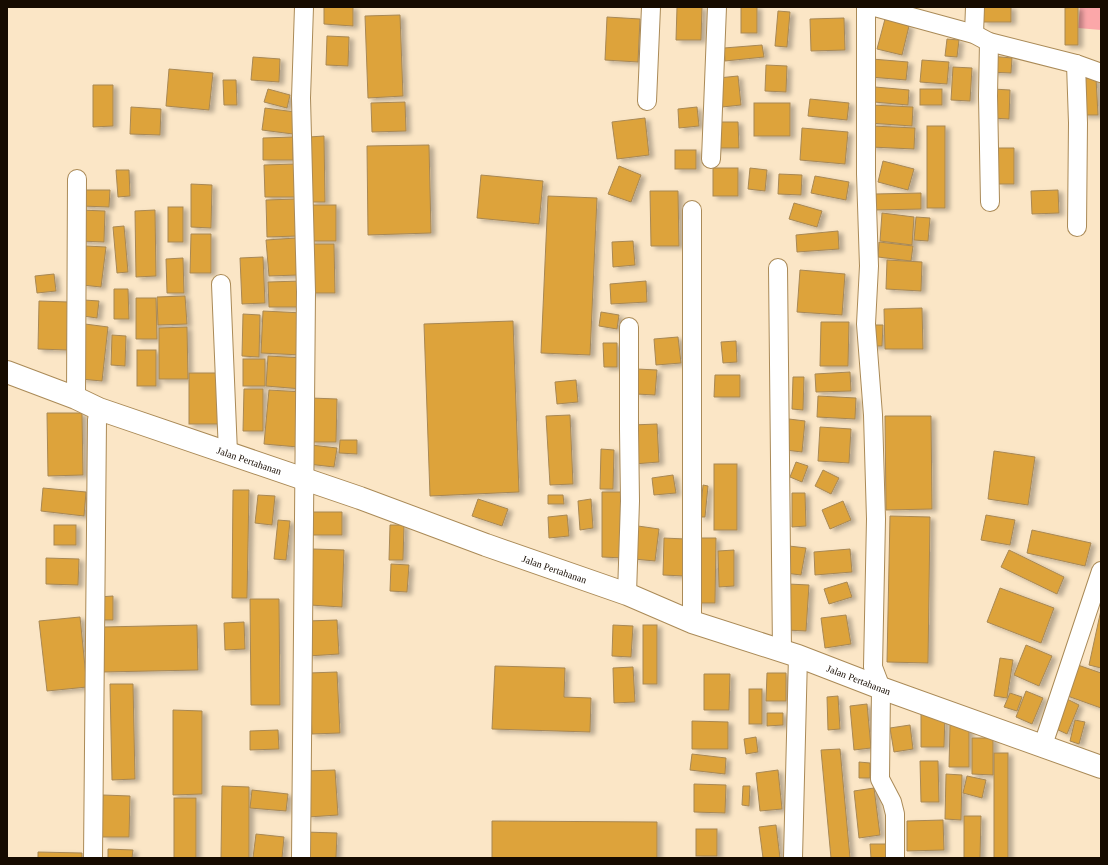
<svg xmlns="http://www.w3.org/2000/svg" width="1108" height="865" font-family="Georgia,serif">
<defs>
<filter id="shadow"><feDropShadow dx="4.5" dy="2.5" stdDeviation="2" flood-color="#0004"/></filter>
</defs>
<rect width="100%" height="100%" fill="#fbe6c6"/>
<path fill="#fba7a9" d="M1080 7H1101V30L1078 28Z"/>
<g fill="#dda33a" stroke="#a88855" filter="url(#shadow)">
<path d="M324 7H353V26L324 24Z"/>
<path d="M677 7H702L701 40H676Z"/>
<rect x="741" y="7" width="16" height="26"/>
<rect x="983" y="7" width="28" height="15"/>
<path d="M1078 7V45H1065V8Z"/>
<path d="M778 11 790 12 787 47 775 46Z"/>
<path d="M400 15 403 96 368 98 365 16Z"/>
<path d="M607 17 640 19 638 62 605 60Z"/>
<path d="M844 18 845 50 811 51 810 19Z"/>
<path d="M885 19 909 26 902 55 877 49Z"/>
<path d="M327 36 349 37 348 66 326 65Z"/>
<path d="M947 39 959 40 957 57 945 56Z"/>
<path d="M762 45 764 57 725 61 724 48Z"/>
<path d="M990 56 1012 58 1011 73 988 72Z"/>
<path d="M253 57 280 59 279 82 251 80Z"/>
<path d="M872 59 908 62 906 80 870 77Z"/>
<path d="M922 60 949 62 947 84 920 82Z"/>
<path d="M766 65 787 66 786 92 765 91Z"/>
<path d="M953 67 972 68 970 101 951 100Z"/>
<path d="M169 69 213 73 209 110 166 106Z"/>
<path d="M738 76 741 105 722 107 718 78Z"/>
<path d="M1096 78 1098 115H1083L1081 79Z"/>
<path d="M223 80H236L237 105H224Z"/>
<path d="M93 85H113V126L93 127Z"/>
<path d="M875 87 909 90 908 105 874 102Z"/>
<path d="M268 89 290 95 287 108 264 102Z"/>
<rect x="920" y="89" width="22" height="16"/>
<path d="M993 89 1010 90 1009 119 992 118Z"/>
<path d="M810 99 849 103 847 120 808 116Z"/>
<path d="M405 102 406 131 372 132 371 103Z"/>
<rect x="754" y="103" width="36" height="33"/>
<path d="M871 105 913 107 912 126 869 123Z"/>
<path d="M131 107 161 109 160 135 130 134Z"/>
<path d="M697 107 699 126 679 128 678 109Z"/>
<path d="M265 108 295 112 293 134 262 130Z"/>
<path d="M645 118 649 155 617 159 612 122Z"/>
<path d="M713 122H738L739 148H714Z"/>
<path d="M872 126 915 128 914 149 871 147Z"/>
<rect x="927" y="126" width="18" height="82"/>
<path d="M802 128 848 132 845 164 800 160Z"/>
<path d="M324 136 325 202H311L309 137Z"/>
<path d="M293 137V160H263V138Z"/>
<path d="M429 145 431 233 368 235 367 146Z"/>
<path d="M997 148H1014V184H998Z"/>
<rect x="675" y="150" width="21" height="19"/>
<path d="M883 161 914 169 908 190 878 182Z"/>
<path d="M295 164V197H265L264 165Z"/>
<path d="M619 166 641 175 631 202 608 194Z"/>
<rect x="713" y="168" width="25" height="28"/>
<path d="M750 168 767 170 765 191 748 189Z"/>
<path d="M116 170H129L130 196 118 197Z"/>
<path d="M779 174 802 175 801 195 778 194Z"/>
<path d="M481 175 543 181 539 224 477 218Z"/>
<path d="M815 176 849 182 846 200 811 193Z"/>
<path d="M191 184 212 185 211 228 191 227Z"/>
<path d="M82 190H110L109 207 81 206Z"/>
<path d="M1058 190 1059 213 1032 214 1031 191Z"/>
<path d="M650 191H678L679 246H651Z"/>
<path d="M921 193V209L875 210V194Z"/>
<path d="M548 196 597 198 590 355 541 353Z"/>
<path d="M296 199 298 236 267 237 266 200Z"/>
<path d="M794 203 822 211 817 227 789 219Z"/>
<rect x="309" y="205" width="27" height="36"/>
<rect x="168" y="207" width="15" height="35"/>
<path d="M80 210 105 211 104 242 79 241Z"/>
<path d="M155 210 156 276 136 277 135 211Z"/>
<path d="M882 213 914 217 912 245 880 241Z"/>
<path d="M916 217 930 218 928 241 914 240Z"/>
<path d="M124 226 128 272 117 273 113 227Z"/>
<path d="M838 231 839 249 797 252 796 235Z"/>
<path d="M191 234H211V273H190Z"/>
<path d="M296 238 298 275 269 276 266 240Z"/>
<path d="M633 241 635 265 613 267 612 242Z"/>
<path d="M879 242 913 246 911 261 878 257Z"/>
<path d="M308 244H334L335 293H308Z"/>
<path d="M86 246 106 247 101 287 82 285Z"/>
<path d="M263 257 265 303 242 304 240 258Z"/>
<path d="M183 258 184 293H167L166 259Z"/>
<path d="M887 260 922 262 921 291 886 289Z"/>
<path d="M800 270 845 274 842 315 797 312Z"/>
<path d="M54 274 56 291 37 293 35 276Z"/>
<path d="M301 281V307H269L268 282Z"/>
<path d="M646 281 647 302 611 304 610 284Z"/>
<path d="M114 289H128L129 319H114Z"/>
<path d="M185 296 187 324 158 325 157 297Z"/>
<path d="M136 298H156L157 339H136Z"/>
<path d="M84 300 99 301 97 318 83 316Z"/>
<path d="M39 301 68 302 67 350 38 349Z"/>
<path d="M922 308 923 349H885L884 309Z"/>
<path d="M263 311 303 313 301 355 261 353Z"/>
<path d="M601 312 619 315 617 329 599 326Z"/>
<path d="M243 314 260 315 259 357 242 356Z"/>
<path d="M513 321 519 492 430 496 424 324Z"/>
<path d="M821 322H849L848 366H820Z"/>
<path d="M85 324 108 327 102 381 80 379Z"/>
<path d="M869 325H883L882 346H869Z"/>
<path d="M187 327 188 379H159V328Z"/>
<path d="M112 335 126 336 125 366 111 365Z"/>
<path d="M678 337 681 363 656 365 654 339Z"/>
<path d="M736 341 737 362 723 363 721 342Z"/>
<path d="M603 343H617V367H604Z"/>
<rect x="137" y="350" width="19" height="36"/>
<path d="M268 356 304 358 302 389 266 386Z"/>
<rect x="243" y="359" width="22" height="27"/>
<path d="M637 369 657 370 655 395 636 394Z"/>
<path d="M850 372 851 391 816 392 815 374Z"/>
<rect x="189" y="373" width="35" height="51"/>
<path d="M715 375H740V397H714Z"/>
<path d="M793 377H804L803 410 792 409Z"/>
<path d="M576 380 578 402 557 404 555 382Z"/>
<path d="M244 389H263V431H243Z"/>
<path d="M269 390 303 392 298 447 264 444Z"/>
<path d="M818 396 856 398 855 419 817 417Z"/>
<path d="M311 398 337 399 336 442H310Z"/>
<path d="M47 413H82L83 475 48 476Z"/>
<path d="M570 415 573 484 550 485 546 416Z"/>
<path d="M885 416H931L932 509 886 510Z"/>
<path d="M789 419 805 421 802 452 785 450Z"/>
<path d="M657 424 659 462 634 464 632 425Z"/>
<path d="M820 427 851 429 849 463 818 461Z"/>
<path d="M340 440H357V454L339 453Z"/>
<path d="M311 445 337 448 334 467 308 464Z"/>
<path d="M601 449 614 450 613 489H600Z"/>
<path d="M994 451 1035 457 1028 505 988 499Z"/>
<path d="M796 462 808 466 802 482 790 477Z"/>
<rect x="714" y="464" width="23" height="66"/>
<path d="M823 470 839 478 831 494 815 486Z"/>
<path d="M673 475 676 493 654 495 652 478Z"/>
<path d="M703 485 708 486 705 517H700Z"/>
<path d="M43 488 86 492 84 516 41 511Z"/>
<path d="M233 490H249L247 598H232Z"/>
<path d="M602 492H624V558L602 557Z"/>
<path d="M792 493H805L806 526 792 527Z"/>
<path d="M258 495 275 496 272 525 255 523Z"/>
<path d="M548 495H563L564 504H548Z"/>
<path d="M478 499 508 509 502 526 472 516Z"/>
<path d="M591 499 593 528 580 530 578 501Z"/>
<path d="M843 501 851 520 830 529 822 510Z"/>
<path d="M312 512H342V535H313Z"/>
<path d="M567 515 569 536 549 538 548 517Z"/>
<path d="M986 515 1015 520 1010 545 981 540Z"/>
<path d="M890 516 930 517 928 663 887 662Z"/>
<path d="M278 520 290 521 286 560 274 559Z"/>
<rect x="54" y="525" width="22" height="20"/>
<path d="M390 525H404L403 560H389Z"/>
<path d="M638 526 659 529 655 561 634 559Z"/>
<path d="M1032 530 1091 543 1085 566 1027 553Z"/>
<path d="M664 538 685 539 684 576 663 575Z"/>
<path d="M697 538H716L715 603H695Z"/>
<path d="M789 546 806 548 801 575 785 573Z"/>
<path d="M313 549 344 550 342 607 310 605Z"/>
<path d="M850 549 852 572 815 575 814 552Z"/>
<path d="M734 550V586L719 587 718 551Z"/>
<path d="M1009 550 1064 577 1057 594 1001 567Z"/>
<path d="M46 558 79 559 78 585 46 584Z"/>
<path d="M391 564 409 565 407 592 390 591Z"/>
<path d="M847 582 852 597 829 604 824 589Z"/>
<path d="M788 584 809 585 806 631 786 630Z"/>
<path d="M1000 588 1054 608 1041 643 987 622Z"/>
<path d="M113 596V620H98V597Z"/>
<path d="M250 599H279L280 705H251Z"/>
<path d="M1101 610V668L1089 665Z"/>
<path d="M846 615 851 644 825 648 821 618Z"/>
<path d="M80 617 87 687 47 691 39 621Z"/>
<path d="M337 620 339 654 308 656 307 621Z"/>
<path d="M244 622 245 649 225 650 224 623Z"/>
<path d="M197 625 198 670 103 672 102 627Z"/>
<path d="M613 625 633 626 631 657 612 656Z"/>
<rect x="643" y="625" width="14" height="59"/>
<path d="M1026 645 1052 656 1039 686 1014 675Z"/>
<path d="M1000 658 1013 660 1007 698 994 696Z"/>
<path d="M1072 663 1101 673V708L1062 694Z"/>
<path d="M495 666 565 668 564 697 591 698 590 732 492 729Z"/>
<path d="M633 667 635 702 614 703 613 668Z"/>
<path d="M337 672 340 733 312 734 309 673Z"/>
<path d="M767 673H786V701H766Z"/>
<path d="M704 674H730L729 710H704Z"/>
<path d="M110 684H133L135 779 112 780Z"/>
<rect x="749" y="689" width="13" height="35"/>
<path d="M1026 691 1043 698 1032 724 1016 717Z"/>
<path d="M1010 693 1022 697 1017 711 1004 707Z"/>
<path d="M838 696 840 729 828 730 827 697Z"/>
<path d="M1067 699 1079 705 1067 734 1054 728Z"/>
<path d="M867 704 871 748 854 750 850 706Z"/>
<path d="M173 710 202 711V794L173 795Z"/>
<path d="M767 713H783V725L767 726Z"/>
<path d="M921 714 945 715 944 747H921Z"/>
<path d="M1075 720 1085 722 1079 744 1070 741Z"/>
<path d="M692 721 728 722V749H692Z"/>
<path d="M910 725 913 749 894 752 890 728Z"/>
<path d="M950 725H969V767H949Z"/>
<path d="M278 730 279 749 250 750V731Z"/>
<path d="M756 737 758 752 746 754 744 739Z"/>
<path d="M972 738H993V775L972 774Z"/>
<path d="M840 749 850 858H831L821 750Z"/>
<rect x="994" y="753" width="14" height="105"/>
<path d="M692 754 726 758 725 774 690 770Z"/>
<path d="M920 761H938L939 802H921Z"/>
<path d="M859 762 870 763V778H859Z"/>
<path d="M335 770 338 815 308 817 305 771Z"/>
<path d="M778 770 782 809 760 811 756 773Z"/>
<path d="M946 774 962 775 961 820 945 819Z"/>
<path d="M967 776 986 780 982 798 963 793Z"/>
<path d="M694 784 726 785 725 813 694 812Z"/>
<path d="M222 786 249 787V858H221Z"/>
<path d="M743 786H750L749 806 742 805Z"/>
<path d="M874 788 880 835 859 838 854 791Z"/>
<path d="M252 790 288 794 286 811 250 808Z"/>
<path d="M103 795 130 796 129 837H102Z"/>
<rect x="174" y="798" width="22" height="60"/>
<path d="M964 816H981L980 858H964Z"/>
<path d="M943 820 944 850 907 851V821Z"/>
<path d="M492 821 657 822V858H492Z"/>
<path d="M776 825 780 858H763L759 827Z"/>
<rect x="696" y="829" width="21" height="27"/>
<path d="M305 832 337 833 336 858H304Z"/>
<path d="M256 834 284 837 282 858H253Z"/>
<path d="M870 844H892V858H871Z"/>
<path d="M108 849 133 850 132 858H108Z"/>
<path d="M38 852 82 853V858H38Z"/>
</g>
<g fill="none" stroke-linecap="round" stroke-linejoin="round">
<defs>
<g id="minor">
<path d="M866 7V174L869 266 866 324 873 415 876 519 873 667 881 688 880 779 892 802 895 814V858"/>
<path d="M875 7 974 34 989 42 1076 64 1101 73"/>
<path d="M974 34 975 7"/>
<path d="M989 42 988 96 990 202"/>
<path d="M1076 64 1078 123 1077 227"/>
<path d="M647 101 651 7"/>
<path d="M711 159 717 7"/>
<path d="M692 210V622"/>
<path d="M778 268 782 651"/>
<path d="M221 284 228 453"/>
<path d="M76 398 77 179"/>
<path d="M627 594 630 501 629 429V327"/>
<path d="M1043 745 1101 571"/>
<path d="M93 858 97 420 99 409"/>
<path d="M301 858 306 292 301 98 304 7"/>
<path d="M793 858 798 656"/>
</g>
<g id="major">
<path id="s1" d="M7 372 76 398 99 409 360 498 486 545 627 594 692 622 798 656 881 688 1101 767"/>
</g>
</defs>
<use href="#minor" stroke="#aa8a57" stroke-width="20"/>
<use href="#major" stroke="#aa8a57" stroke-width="24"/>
<use href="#minor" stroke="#fff" stroke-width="18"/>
<use href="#major" stroke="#fff" stroke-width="22"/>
</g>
<g text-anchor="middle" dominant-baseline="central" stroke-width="3" stroke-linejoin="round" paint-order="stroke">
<g font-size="10" fill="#160b00" stroke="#fff">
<text stroke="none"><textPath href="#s1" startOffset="258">Jalan Pertahanan</textPath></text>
<text stroke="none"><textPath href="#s1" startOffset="582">Jalan Pertahanan</textPath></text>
<text stroke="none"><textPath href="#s1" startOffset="906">Jalan Pertahanan</textPath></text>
</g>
</g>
<rect width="1108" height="865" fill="none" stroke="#160b00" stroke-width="16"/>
</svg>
